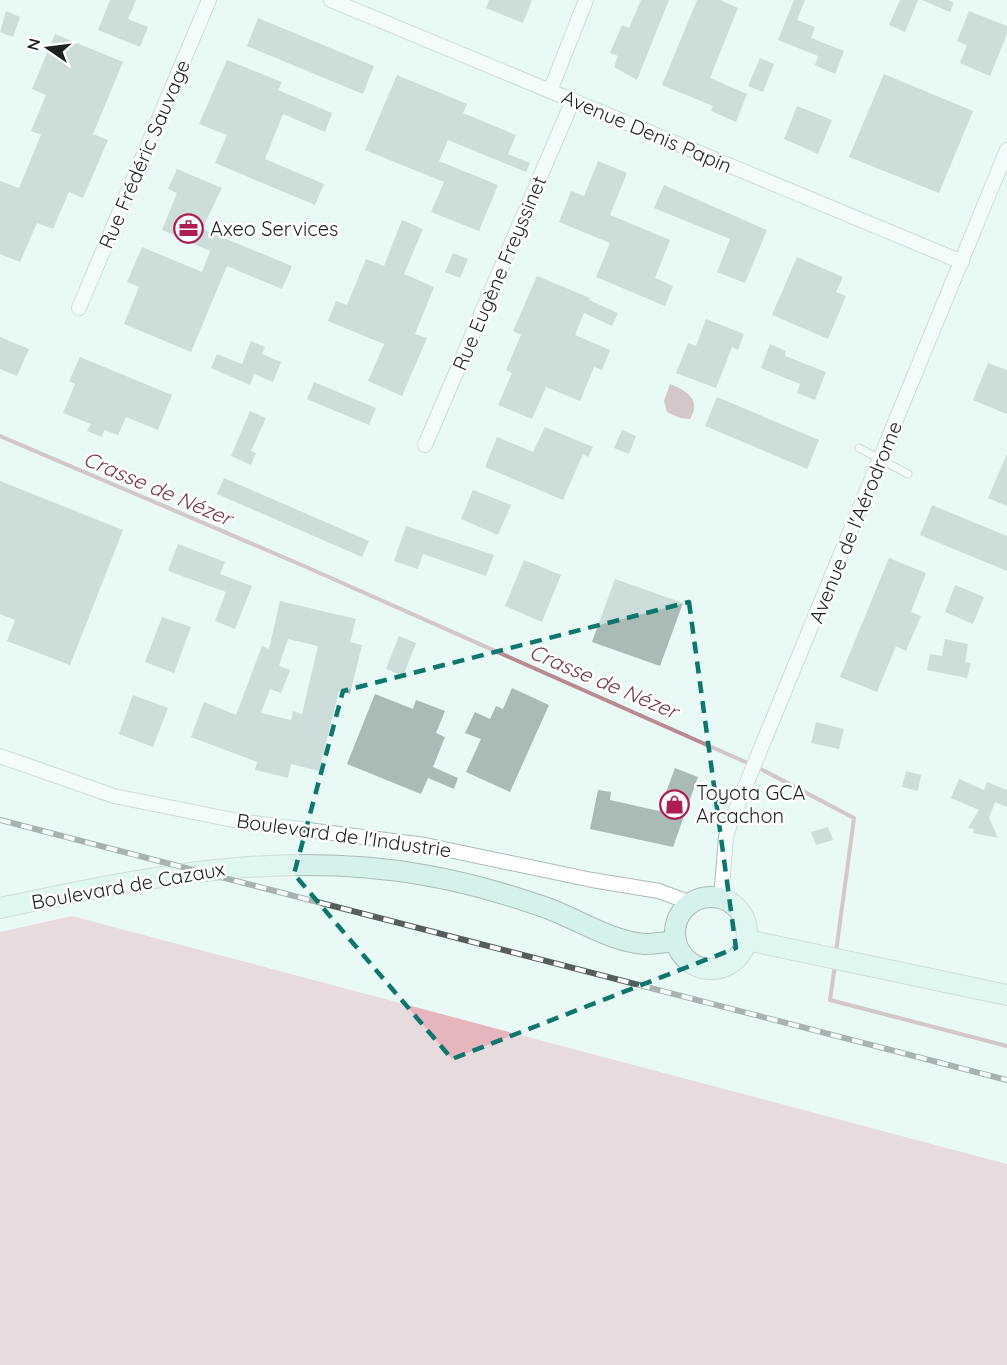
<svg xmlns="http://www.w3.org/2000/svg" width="1007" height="1365" font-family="Quicksand,sans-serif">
<rect width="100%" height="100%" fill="#e9faf6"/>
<path fill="#e6b5be" d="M72 916 1007 1164V1365H0V932Z"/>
<path fill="#b98a93" d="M670 384C686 390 702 400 690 419L680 418 667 412 664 401Z"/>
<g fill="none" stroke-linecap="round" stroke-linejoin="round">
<g stroke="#b98a93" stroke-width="4">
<path d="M0 436 304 566 750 764"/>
<path d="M757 767 854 818 836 952"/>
<path d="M835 965 830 1000 1007 1046"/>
</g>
</g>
<g fill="#aabab6" fill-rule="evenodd">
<path d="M110 0H136L128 19 148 27 140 47 98 30Z"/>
<path d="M489 0H532L523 23 486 8Z"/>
<path d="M641 0H669L637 80 614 67 618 56 610 53 622 25 629 28Z"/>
<path d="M697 0H720L738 8 710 78 747 94 736 122 711 111 713 106 662 85Z"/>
<path d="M794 0H805L797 20 815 27 811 38 844 51 835 74 815 65 818 56 778 40Z"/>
<path d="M900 0H918L905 32 889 25Z"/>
<path d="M922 0H948L954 3 950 12Z"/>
<path d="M6 11 20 17 13 37 0 32Z"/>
<path d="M969 11 1007 26V34L990 76 960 63 967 45 957 41Z"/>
<path d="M258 18 374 66 363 94 247 46Z"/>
<path d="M55 34 123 62 93 134 108 140 83 198 69 192 53 229 37 223 20 262 0 254V181L19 188 41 135 31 131 46 95 32 89Z"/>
<path d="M760 58 774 64 763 92 748 86Z"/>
<path d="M227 60 282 82 278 90 332 113 325 132 283 114 265 159 324 184 315 205 215 163 227 135 199 124Z"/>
<path d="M884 74 973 111 939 193 849 157Z"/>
<path d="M397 75 467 104 463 113 516 135 508 154 530 163 526 172 448 140 439 161 498 185 479 231 431 212 444 182 365 150Z"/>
<path d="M797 106 832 120 818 154 784 139Z"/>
<path d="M598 161 627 173 610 215 670 240 655 278 673 286 665 306 596 277 610 243 559 222 571 191 584 196Z"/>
<path d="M177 169 222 188 202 229 292 266 282 289 227 266 191 352 124 324 139 287 127 282 142 247 202 272 210 251 162 230 177 193 168 189Z"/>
<path d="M664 185 767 230 745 283 717 272 730 239 654 208Z"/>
<path d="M402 220 423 229 404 274 434 287 415 334 427 338 402 396 368 381 384 344 328 321 336 301 347 305 366 259 384 266Z"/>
<path d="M453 253 468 259 460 278 445 272Z"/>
<path d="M797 257 843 277 836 292 846 296 828 339 772 315Z"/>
<path d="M537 276 590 298 589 300 618 313 612 326 584 313 575 335 610 350 602 370 594 367 580 401 546 387 532 419 498 405 512 373 506 370 521 335 513 331Z"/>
<path d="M706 319 744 334 738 350 732 347 716 388 676 373 688 343 696 346Z"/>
<path d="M0 337 29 349 17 376 0 369Z"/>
<path d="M251 341 265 347 262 354 281 362 273 382 254 374 250 385 211 368 217 354 242 364Z"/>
<path d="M770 344 786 351 785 356 826 372 815 400 797 393 800 384 761 368Z"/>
<path d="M80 357 172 395 158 430 126 417 118 435 104 430 102 437 87 431 91 424 63 413 75 384 69 381Z"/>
<path d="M988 363 1007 370V414L973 400Z"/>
<path d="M314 382 376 408 369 425 307 399Z"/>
<path d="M717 397 819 440 807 469 705 426Z"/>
<path d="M250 411 266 418 251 451 256 453 251 465 231 456Z"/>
<path d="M545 427 593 447 588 457 583 454 563 500 485 467 497 437 533 452Z"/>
<path d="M622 430 636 436 629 454 614 448Z"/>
<path d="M1007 454V506L988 498Z"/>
<path d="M224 478 369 541 362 557 217 494Z"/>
<path d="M0 481 123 530 70 665 7 641 15 620 0 614Z"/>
<path d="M473 490 511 505 498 535 461 519Z"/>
<path d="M932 505 1007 536V571L920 535Z"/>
<path d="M406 526 494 555 486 576 423 554 418 569 394 561Z"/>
<path d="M178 544 225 562 220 574 252 586 235 629 215 621 226 592 168 571Z"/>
<path d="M889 558 926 573 911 612 921 616 906 651 896 646 877 692 840 677Z"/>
<path d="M524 560 561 575 542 622 505 606Z"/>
<path d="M615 579 683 603 660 666 592 642Z"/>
<path d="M955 585 984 597 973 624 945 612Z"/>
<path d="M280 601 356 619 350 642 362 645 350 694 339 691 319 771 291 764 288 778 255 770 257 762 191 737 204 702 236 715 262 646 269 649ZM288 639 318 646 302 714 293 711 291 720 261 713 270 689 281 693 290 670 279 666Z"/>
<path d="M162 617 191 627 174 673 145 662Z"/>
<path d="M399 636 416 643 403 676 386 669Z"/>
<path d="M945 639 968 644 965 662 971 663 967 678 927 670 930 654 942 656Z"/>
<path d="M512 688 549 705 510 792 466 772 481 739 465 733 475 712 490 719 496 706 503 709Z"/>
<path d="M375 694 413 709 416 700 445 711 436 733 445 737 433 767 458 778 454 789 428 778 421 794 347 764Z"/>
<path d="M133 695 168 708 153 747 119 734Z"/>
<path d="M816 722 844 729 839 749 811 743Z"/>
<path d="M675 768 698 777 673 847 590 829 598 790 611 792 610 800 659 811Z"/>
<path d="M906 771 921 775 918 791 902 787Z"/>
<path d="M959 779 984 790 987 782 1007 790V807L995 802 989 818 998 838 973 833 974 829 968 828 979 810 951 798Z"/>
<path d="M828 827 833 840 816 845 811 832Z"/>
</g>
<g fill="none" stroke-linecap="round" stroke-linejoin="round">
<defs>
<path id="service" d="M859 448 908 474"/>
<g id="minor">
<path d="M331 0 962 262"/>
<path d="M550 91 586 0"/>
<path d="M79 308 209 0"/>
<path d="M425 445 573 100"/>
<path d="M0 756 114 796 238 821 425 845 592 880 659 891 691 903"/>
<path d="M721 899 726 837 731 821 1007 150"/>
</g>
<g id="secondary">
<circle cx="711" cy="933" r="36"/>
<path d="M0 908C142 878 278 849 424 875 465 882 507 894 547 908 579 920 610 941 645 944 655 944 666 942 676 941"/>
<path d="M747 940 1007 995"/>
</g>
</defs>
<use href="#service" stroke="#abbbb7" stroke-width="9"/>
<use href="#minor" stroke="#abbbb7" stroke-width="16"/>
<use href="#secondary" stroke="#abbbb7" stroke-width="22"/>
<use href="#service" stroke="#fff" stroke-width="7"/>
<use href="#minor" stroke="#fff" stroke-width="14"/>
<use href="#secondary" stroke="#d5f1ec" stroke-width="20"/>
<defs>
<path id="rail" d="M0 820 1007 1080"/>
</defs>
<use href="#rail" stroke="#555e5c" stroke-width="6"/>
<use href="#rail" stroke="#fff" stroke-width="4" stroke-dasharray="11" stroke-linecap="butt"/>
</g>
<path d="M0 0H1007V1365H0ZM689 602 736 948 452 1059 294 874 343 691Z" fill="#e9faf6" fill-opacity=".55" fill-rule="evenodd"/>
<path fill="none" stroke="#0f766e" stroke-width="4.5" stroke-dasharray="12 8" stroke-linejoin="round" d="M689 602 736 948 452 1059 294 874 343 691Z"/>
<defs>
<symbol id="office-ring" viewBox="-11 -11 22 22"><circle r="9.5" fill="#fff" stroke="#ad1d52" stroke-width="1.5"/><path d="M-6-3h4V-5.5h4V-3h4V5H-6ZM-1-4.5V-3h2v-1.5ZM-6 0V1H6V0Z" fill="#ad1d52"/></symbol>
<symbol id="shop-ring" viewBox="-11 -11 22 22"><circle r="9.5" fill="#fff" stroke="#ad1d52" stroke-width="1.5"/><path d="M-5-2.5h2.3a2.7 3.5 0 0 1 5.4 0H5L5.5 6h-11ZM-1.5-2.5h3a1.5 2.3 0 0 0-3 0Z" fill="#ad1d52"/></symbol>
</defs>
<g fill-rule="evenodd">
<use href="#office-ring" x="172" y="212" width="33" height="33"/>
<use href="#shop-ring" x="658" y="788" width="33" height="33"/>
</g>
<g text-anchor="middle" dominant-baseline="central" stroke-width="5" stroke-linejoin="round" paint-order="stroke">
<g font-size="20" fill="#1c2221" stroke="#fff">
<text transform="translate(647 131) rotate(23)">Avenue Denis Papin</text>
<text transform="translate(144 154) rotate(-67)">Rue Frédéric Sauvage</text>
<text transform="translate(499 273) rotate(-67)">Rue Eugène Freyssinet</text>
<text transform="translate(855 522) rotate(-68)">Avenue de l'Aérodrome</text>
<text transform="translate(344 835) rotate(8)">Boulevard de l'Industrie</text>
<text transform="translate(128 885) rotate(-10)">Boulevard de Cazaux</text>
</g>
<g font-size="20" fill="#1c2221" stroke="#fff" text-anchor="start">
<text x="210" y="228">Axeo Services</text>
<text x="696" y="792">Toyota GCA<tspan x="696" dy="23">Arcachon</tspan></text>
</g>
<g font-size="21" font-style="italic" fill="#773948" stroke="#fff">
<text transform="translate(158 488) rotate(23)">Crasse de Nézer</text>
<text transform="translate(604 681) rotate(23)">Crasse de Nézer</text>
</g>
</g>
<g transform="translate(48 48) rotate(284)" stroke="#ffffff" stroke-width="4.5" paint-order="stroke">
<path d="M0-4.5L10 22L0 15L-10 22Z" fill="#1c2221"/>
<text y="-9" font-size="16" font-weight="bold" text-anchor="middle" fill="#1c2221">N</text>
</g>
</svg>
